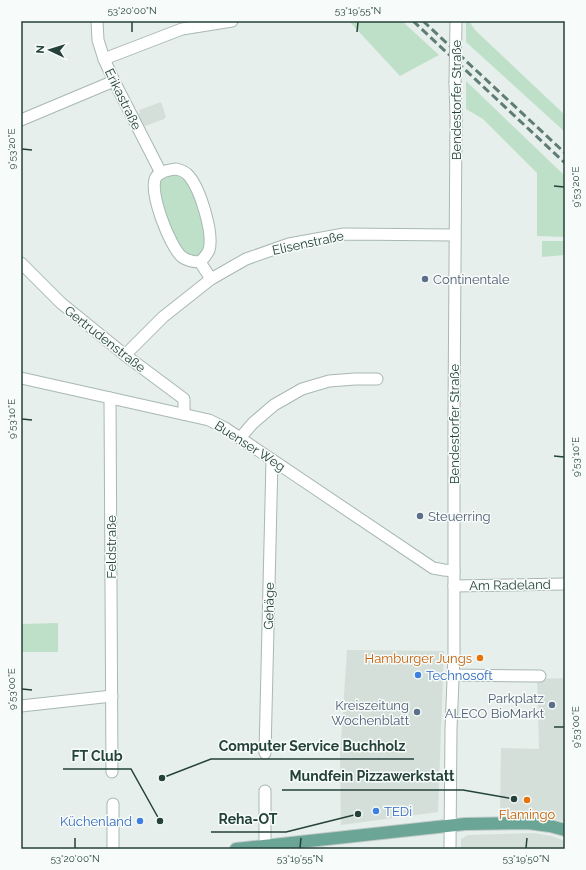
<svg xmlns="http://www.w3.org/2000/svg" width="586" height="870" font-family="Raleway,sans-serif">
<rect width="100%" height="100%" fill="#e6efeb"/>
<g fill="#d4dfda">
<path d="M161 102 166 117 164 119 140 128 136 115 140 113 139 110Z"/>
<path d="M347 650 444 651 438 812 341 825 340 756Z"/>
<path d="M565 678V822L534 814H500L501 748 539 749 537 679Z"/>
<path d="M534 833 552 836 565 841V849H461V839L468 835Z"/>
</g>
<g fill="#bfe0c8">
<path d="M349 21H402L439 55 400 76Z"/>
<path d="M466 21H469L475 30 565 115V132L466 42Z"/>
<path d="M466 81 565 176V237L537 236V173L483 119 466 109Z"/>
<path d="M182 171 207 217 205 257 188 260 162 221 157 177Z"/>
<path d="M542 241H565V255L542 257Z"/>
<path d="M58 623V652H21V624Z"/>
</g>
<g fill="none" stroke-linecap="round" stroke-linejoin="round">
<defs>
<g id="minor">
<path d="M97 21 98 40 104 59 114 81 161 173"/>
<path d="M104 59 182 29 232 21"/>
<path d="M21 120 114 81"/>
<path d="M176 169C181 170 186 172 189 176 200 189 214 233 209 250 207 255 204 258 200 262 193 262 188 261 182 257 170 247 148 191 156 177 160 171 169 170 176 169Z"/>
<path d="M200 262 211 279"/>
<path d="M21 263 61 303 125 355 184 399V414"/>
<path d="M125 355 163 317 211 279 246 259 289 244 344 234 455 235"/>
<path d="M21 378 209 420 225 428 433 568 444 570 454 571"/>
<path d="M110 398 112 772"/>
<path d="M240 438 253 423 274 405 302 389 329 381 355 379H377"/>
<path d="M454 586 565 584"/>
<path d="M453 675 540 676"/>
<path d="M21 706 112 696"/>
<path d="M265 753 272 460"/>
<path d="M265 791V846"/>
<path d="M113 804V849"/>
<path d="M450 849 451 729 454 655V413L456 117 455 83"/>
</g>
<path id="major" d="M236 849 465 824 528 823 550 826 565 830"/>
</defs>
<use href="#minor" stroke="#a8b8b2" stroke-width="13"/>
<use href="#major" stroke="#c2cac8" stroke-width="14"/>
<use href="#minor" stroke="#fff" stroke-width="11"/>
<use href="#major" stroke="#6aa596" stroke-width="12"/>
<g stroke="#5f7d75" stroke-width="3" stroke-dasharray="8 4" stroke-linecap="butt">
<path d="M413 21 565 163"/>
<path d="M423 21 565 153"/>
</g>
<defs>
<path id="minor-bridge" d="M455 83 456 21"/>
</defs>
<use href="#minor-bridge" stroke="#a8b8b2" stroke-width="13" stroke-linecap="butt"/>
<use href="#minor-bridge" stroke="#fff" stroke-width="11"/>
</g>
<path fill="none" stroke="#24423a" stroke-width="1.5" d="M132 32V22M357 32 358 22M22 149 32 150M554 186 564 187M22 419 32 420M554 456 564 457M22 689 32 690M554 727H564M75 848V838M300 848 301 838M526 848 527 838"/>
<g fill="#5c6f8a" stroke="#f7fbf9" stroke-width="1.5">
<circle cx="425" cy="279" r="4"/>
<circle cx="420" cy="516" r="4"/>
<circle cx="552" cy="705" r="4"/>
<circle cx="417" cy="712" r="4"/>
</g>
<g fill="#e8710a" stroke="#f7fbf9" stroke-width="1.5">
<circle cx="480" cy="658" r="4"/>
<circle cx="527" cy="800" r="4"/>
</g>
<g fill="#3f7fe0" stroke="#f7fbf9" stroke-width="1.5">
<circle cx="418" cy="675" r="4"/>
<circle cx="376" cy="811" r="4"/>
<circle cx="140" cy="821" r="4"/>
</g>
<g text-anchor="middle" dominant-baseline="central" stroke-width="3" stroke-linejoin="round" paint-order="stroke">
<g font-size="13" fill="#24423a" stroke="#f7fbf9">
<text transform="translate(123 99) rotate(64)">Erikastraße</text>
<text transform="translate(456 100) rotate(-90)">Bendestorfer Straße</text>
<text transform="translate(308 243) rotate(-12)">Elisenstraße</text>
<text transform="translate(105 339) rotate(38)">Gertrudenstraße</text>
<text transform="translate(454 424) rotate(-90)">Bendestorfer Straße</text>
<text transform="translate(250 446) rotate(33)">Buenser Weg</text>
<text transform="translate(111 547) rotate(-90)">Feldstraße</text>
<text transform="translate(510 585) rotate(-1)">Am Radeland</text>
<text transform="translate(269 606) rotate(-89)">Gehäge</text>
</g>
<g font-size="13" fill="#4e5e75" stroke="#f7fbf9" text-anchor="start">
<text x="433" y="279">Continentale</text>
<text x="428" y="516">Steuerring</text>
<text x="544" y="698" text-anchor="end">Parkplatz<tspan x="544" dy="15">ALECO BioMarkt</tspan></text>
<text x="409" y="705" text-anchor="end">Kreiszeitung<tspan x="409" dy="15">Wochenblatt</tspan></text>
</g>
<g font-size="13" fill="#c56008" stroke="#f7fbf9" text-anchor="end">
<text x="472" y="658">Hamburger Jungs</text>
<text x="527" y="814" text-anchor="middle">Flamingo</text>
</g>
<g font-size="13" fill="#366cbe" stroke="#f7fbf9" text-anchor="start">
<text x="426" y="675">Technosoft</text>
<text x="384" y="811">TEDi</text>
<text x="132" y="821" text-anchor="end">Küchenland</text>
</g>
</g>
<path fill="none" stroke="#24423a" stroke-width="1.5" d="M162 778L211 759H414M160 821L131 769H63M514 799L463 790H282M358 814L286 832H211"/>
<g fill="#24423a" stroke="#f7fbf9" stroke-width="1.5">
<circle cx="162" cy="778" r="4"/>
<circle cx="160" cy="821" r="4"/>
<circle cx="514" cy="799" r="4"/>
<circle cx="358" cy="814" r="4"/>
</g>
<g font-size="14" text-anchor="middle" font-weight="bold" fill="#24423a" stroke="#f7fbf9" stroke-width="3" stroke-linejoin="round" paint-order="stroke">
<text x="312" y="751">Computer Service Buchholz</text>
<text x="97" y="761">FT Club</text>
<text x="372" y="781">Mundfein Pizzawerkstatt</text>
<text x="248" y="824">Reha-OT</text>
</g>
<rect width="586" height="870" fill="none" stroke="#f7fbf9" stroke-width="44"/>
<g transform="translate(50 50) rotate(274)" stroke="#f7fbf9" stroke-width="3" paint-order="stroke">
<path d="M0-3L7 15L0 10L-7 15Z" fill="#24423a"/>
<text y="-6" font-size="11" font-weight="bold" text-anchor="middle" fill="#24423a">N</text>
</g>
<rect x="22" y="22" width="542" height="826" fill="none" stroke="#24423a" stroke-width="1.5"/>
<g font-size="10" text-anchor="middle" fill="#24423a">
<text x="132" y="14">53°20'00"N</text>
<text x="358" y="14">53°19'55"N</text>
<text transform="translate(11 149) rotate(-90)" y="4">9°53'20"E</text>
<text transform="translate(575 187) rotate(-90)" y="4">9°53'20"E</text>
<text transform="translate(11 419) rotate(-90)" y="4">9°53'10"E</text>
<text transform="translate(575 457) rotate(-90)" y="4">9°53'10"E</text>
<text transform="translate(11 689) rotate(-90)" y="4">9°53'00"E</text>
<text transform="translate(575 727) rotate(-90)" y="4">9°53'00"E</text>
<text x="75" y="862">53°20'00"N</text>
<text x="300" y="862">53°19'55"N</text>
<text x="526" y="862">53°19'50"N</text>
</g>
</svg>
